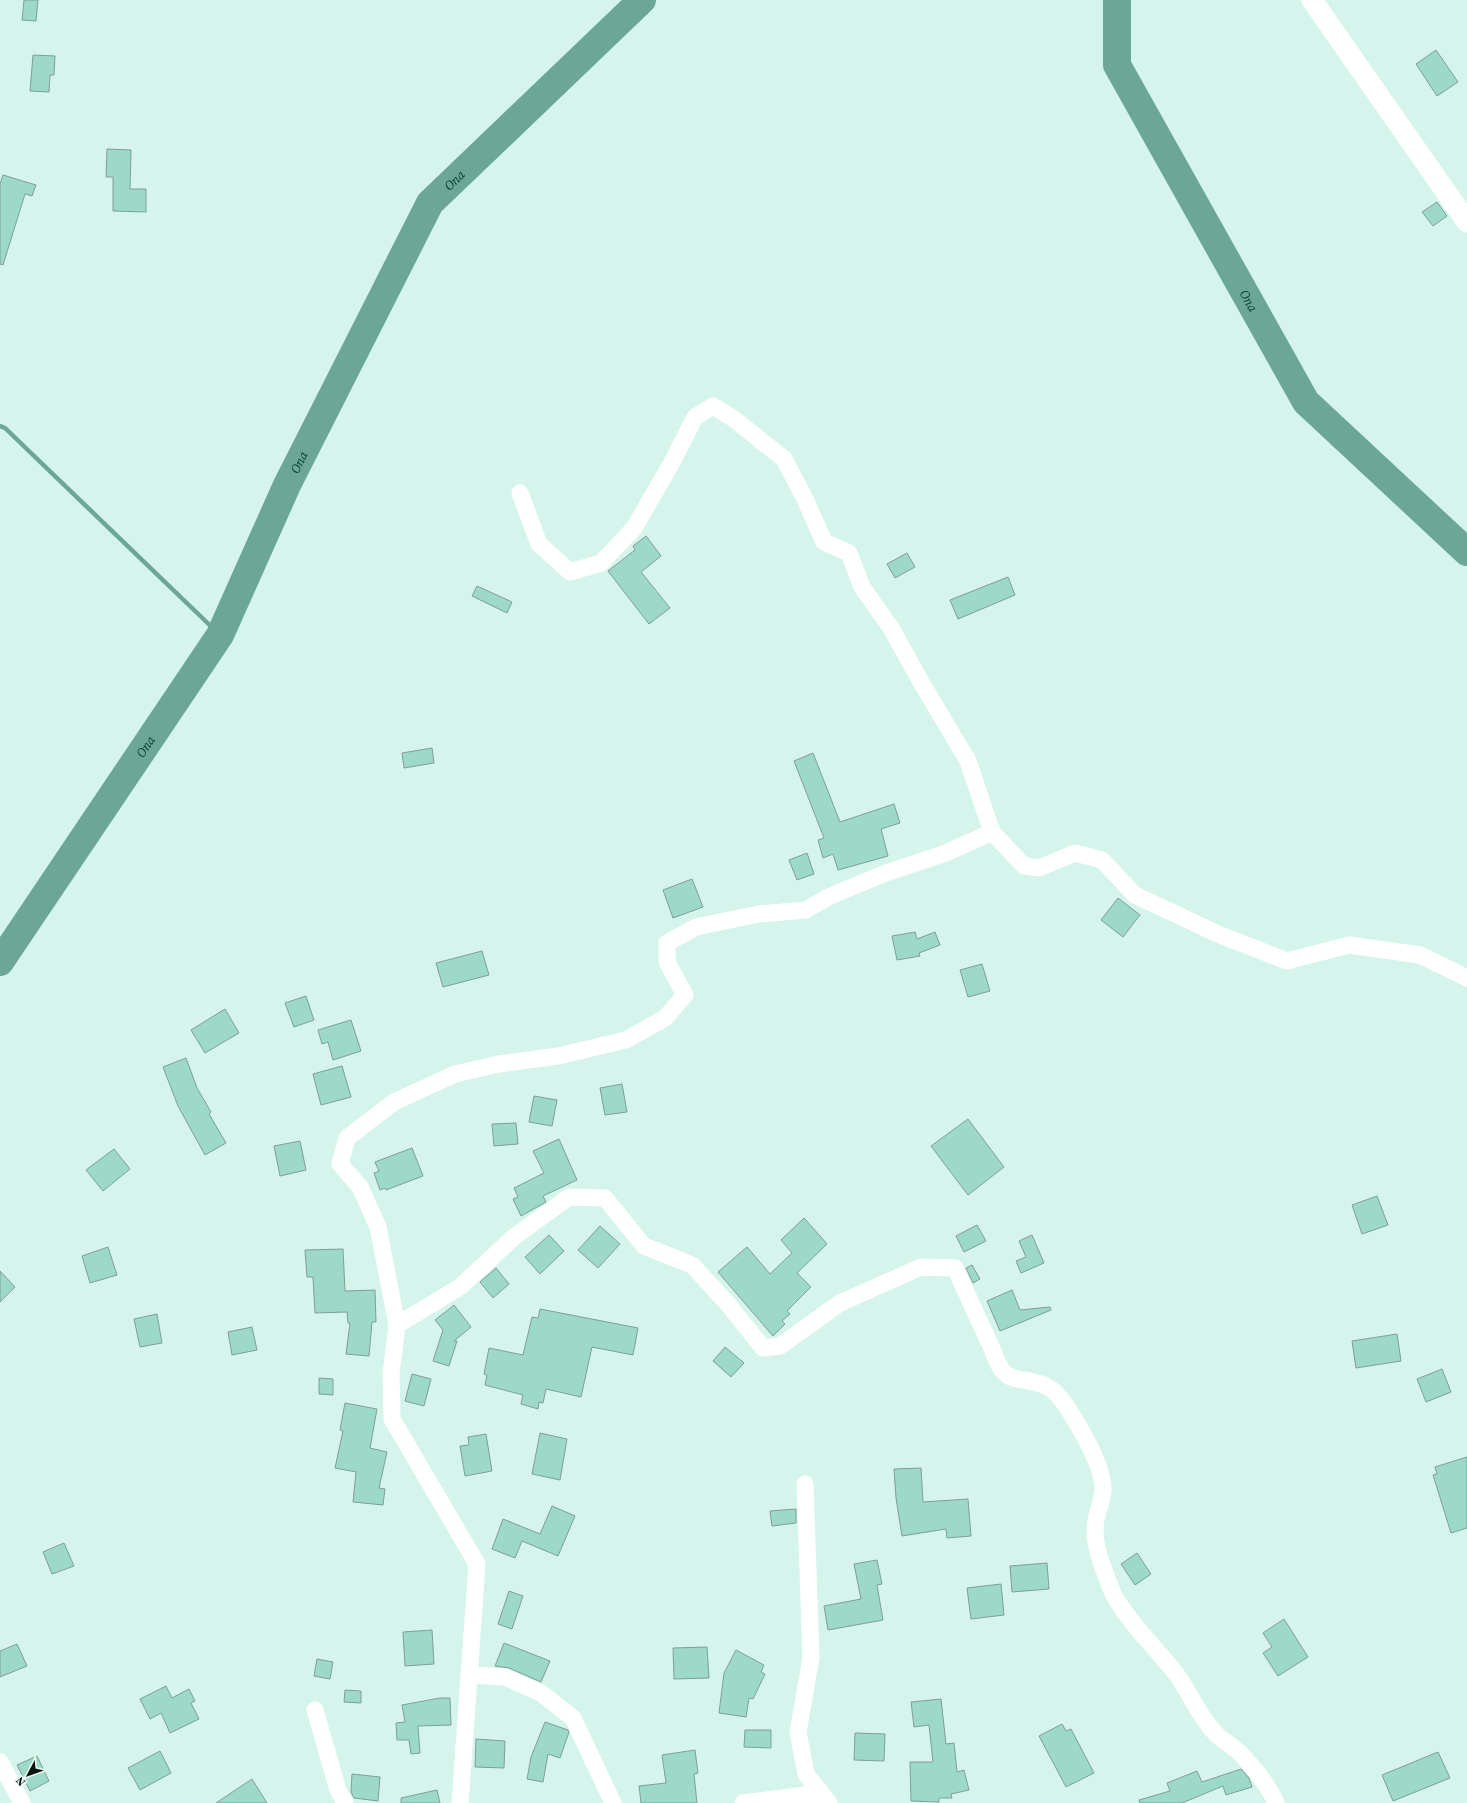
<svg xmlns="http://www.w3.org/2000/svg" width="1467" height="1803" font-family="'Source Serif 4',serif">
<rect width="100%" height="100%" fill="#d5f5ec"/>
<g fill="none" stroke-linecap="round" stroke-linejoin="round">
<path stroke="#6ba696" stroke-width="4.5" d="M0 426 5 428 220 635"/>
<g stroke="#6ba696" stroke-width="28">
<path id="s1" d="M1117 0V65L1306 402 1467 552"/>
<path id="s2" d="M0 962 220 635 287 485 430 203 642 0"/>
</g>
</g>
<g fill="#9cd9c8" stroke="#809e95">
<path d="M24 0H38L36 21 22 20Z"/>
<path d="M1436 50 1458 82 1437 96 1416 64Z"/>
<path d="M33 55 55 56 54 75H50L49 92 30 91Z"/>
<path d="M107 149 131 150 130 189H146V212L113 211V177H106Z"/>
<path d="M3 175 36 185 32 196 25 194 3 265 0 264V184Z"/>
<path d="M1437 202 1447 216 1433 226 1422 212Z"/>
<path d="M646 536 661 556 641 572 670 608 649 624 608 571 635 550 633 546Z"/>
<path d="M907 553 915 567 895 578 887 564Z"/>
<path d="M1008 577 1015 595 958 619 950 600Z"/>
<path d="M477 586 512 602 507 613 472 596Z"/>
<path d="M432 748 434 763 404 768 402 753Z"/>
<path d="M813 753 840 822 894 804 900 823 881 829 888 856 838 870 833 854 823 858 818 840 824 838 794 761Z"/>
<path d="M807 853 814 874 797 880 789 860Z"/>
<path d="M692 879 703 907 673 918 663 890Z"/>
<path d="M1118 898 1140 915 1123 937 1101 920Z"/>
<path d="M915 932 917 939 935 932 940 945 919 953 920 956 897 960 892 936Z"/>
<path d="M482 951 489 975 443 987 436 963Z"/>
<path d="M982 964 990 991 968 997 960 970Z"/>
<path d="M306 996 314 1020 294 1027 285 1003Z"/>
<path d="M225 1009 239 1033 205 1053 191 1030Z"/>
<path d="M351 1020 361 1051 333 1060 328 1042 322 1044 318 1030Z"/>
<path d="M186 1058 197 1088 211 1112 209 1114 226 1143 205 1155 178 1106 163 1067Z"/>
<path d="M342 1066 351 1097 321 1105 313 1074Z"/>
<path d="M622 1084 627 1112 605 1115 600 1088Z"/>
<path d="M534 1096 557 1100 552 1126 529 1122Z"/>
<path d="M968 1119 1004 1167 968 1195 931 1146Z"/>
<path d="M516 1123 518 1144 494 1146 492 1124Z"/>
<path d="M559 1139 577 1180 543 1196 546 1202 521 1216 513 1199 518 1197 514 1188 544 1173 533 1151Z"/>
<path d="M300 1141 306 1170 280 1176 274 1146Z"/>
<path d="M412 1148 423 1176 386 1190 385 1188 380 1190 374 1173 379 1171 375 1162Z"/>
<path d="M114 1149 130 1169 103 1191 86 1170Z"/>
<path d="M1377 1196 1388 1225 1362 1234 1352 1205Z"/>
<path d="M804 1218 827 1244 797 1273 811 1287 787 1311 790 1314 782 1321 785 1324 773 1336 718 1272 747 1247 770 1274 792 1253 781 1240Z"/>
<path d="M977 1225 986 1241 964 1252 956 1236Z"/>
<path d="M600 1226 620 1244 598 1268 578 1250Z"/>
<path d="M549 1235 564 1251 540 1274 525 1257Z"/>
<path d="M1032 1235 1044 1263 1021 1273 1016 1261 1026 1257 1019 1241Z"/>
<path d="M108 1247 117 1275 90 1283 82 1256Z"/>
<path d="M343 1249 345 1291 375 1290 376 1322H372L369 1356 346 1354 350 1323H348L347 1312 315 1313 313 1277H307L305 1250Z"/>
<path d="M972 1265 980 1279 973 1283 966 1268Z"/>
<path d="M496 1268 509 1284 493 1298 480 1282Z"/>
<path d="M0 1271 15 1287 0 1302Z"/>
<path d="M1012 1290 1020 1310 1050 1307 1051 1310 1000 1331 987 1301Z"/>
<path d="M454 1305 471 1327 454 1341H457L449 1366 433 1361 443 1330 435 1320Z"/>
<path d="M540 1309 638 1328 633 1355 592 1347 581 1397 546 1389 543 1403 539 1402 538 1409 521 1404 523 1395 485 1385 487 1375 484 1374 489 1348 523 1355 532 1317 538 1318Z"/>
<path d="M157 1314 162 1343 140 1347 134 1319Z"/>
<path d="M252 1327 257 1350 232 1355 228 1332Z"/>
<path d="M1397 1334 1401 1361 1356 1368 1352 1341Z"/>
<path d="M725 1347 744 1363 731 1377 713 1361Z"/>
<path d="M1442 1369 1451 1392 1426 1402 1417 1379Z"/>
<path d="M412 1374 431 1379 424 1406 405 1401Z"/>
<path d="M319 1378 333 1379V1395L319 1394Z"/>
<path d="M345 1403 377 1409 370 1448 387 1452 379 1488 385 1489 383 1505 353 1502 356 1472 335 1468 343 1431 340 1430Z"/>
<path d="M540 1433 567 1439 560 1480 532 1474Z"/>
<path d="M486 1434 492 1471 465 1476 460 1446 469 1445 468 1437Z"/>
<path d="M1467 1457V1528L1451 1533 1433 1475 1437 1474 1435 1467Z"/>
<path d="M921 1468 923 1502 968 1499 971 1536 947 1538 946 1529 902 1536 896 1498 894 1469Z"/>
<path d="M552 1506 575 1516 558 1556 522 1541 515 1558 492 1549 503 1519 540 1534Z"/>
<path d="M796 1509V1523L772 1526 770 1511Z"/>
<path d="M64 1543 74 1566 52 1574 43 1552Z"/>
<path d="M1137 1553 1151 1574 1135 1585 1121 1564Z"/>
<path d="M877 1560 882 1584 877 1585 883 1620 828 1630 824 1606 861 1599 854 1564Z"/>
<path d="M1047 1563 1049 1589 1012 1592 1010 1566Z"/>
<path d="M1001 1584 1004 1615 971 1619 967 1588Z"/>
<path d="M509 1591 523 1596 512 1629 498 1624Z"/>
<path d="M1284 1619 1308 1657 1278 1676 1263 1653 1272 1647 1263 1633Z"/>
<path d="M432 1630 434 1664 405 1666 403 1632Z"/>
<path d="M504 1643 550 1661 541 1682 509 1668 495 1666Z"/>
<path d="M17 1644 27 1666 0 1677V1651Z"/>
<path d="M707 1647 709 1678 674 1679 673 1648Z"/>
<path d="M736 1650 764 1665 761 1672 765 1674 753 1699 749 1698 746 1717 719 1713 724 1673Z"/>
<path d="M317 1659 333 1662 330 1679 314 1676Z"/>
<path d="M166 1686 172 1698 189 1689 195 1701 191 1703 199 1719 170 1733 161 1713 150 1719 140 1699Z"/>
<path d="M345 1690 361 1691V1703L344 1702Z"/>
<path d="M440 1698H450L451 1725 418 1726 420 1753 411 1754 409 1740H397L396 1723 405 1722 402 1705Z"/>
<path d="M941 1699 946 1744 954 1743 957 1772 964 1770 969 1790 951 1794 952 1798H939V1802L911 1801 910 1762H933L929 1725 914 1727 911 1702Z"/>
<path d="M545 1722 568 1730 569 1732 560 1758 548 1754 543 1782 527 1779 531 1757Z"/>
<path d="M1062 1724 1066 1731 1071 1729 1094 1773 1066 1787 1039 1736Z"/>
<path d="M745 1730H771V1748L744 1747Z"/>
<path d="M855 1733 885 1734 884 1761 854 1760Z"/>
<path d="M476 1739 505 1741 504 1768 475 1767Z"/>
<path d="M695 1750 698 1773 694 1774 697 1803H641L639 1786 666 1783 662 1755Z"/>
<path d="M160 1751 171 1773 140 1790 128 1768Z"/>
<path d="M1438 1752 1450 1778 1393 1801 1382 1775Z"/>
<path d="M37 1756 49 1781 30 1791 17 1765Z"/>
<path d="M1241 1769 1249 1778 1252 1787 1226 1795 1223 1786 1182 1803H1140L1139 1800 1170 1791 1167 1783 1197 1771 1202 1782Z"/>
<path d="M352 1774 380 1777 378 1801 354 1798 351 1792Z"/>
<path d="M252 1779 267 1803H216Z"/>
<path d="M437 1790 440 1803H401V1798Z"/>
</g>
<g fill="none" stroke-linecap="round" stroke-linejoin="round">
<g stroke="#fff" stroke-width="17">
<path d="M520 493 539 544 570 572 601 563 634 528 671 464 695 417 713 406 734 419 784 459 805 499 824 542 849 553 862 587 891 628 921 682 968 761 992 832 1024 866 1039 868 1075 853 1102 860 1135 895 1220 935 1287 961 1349 945 1420 955 1467 978"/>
<path d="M397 1325 378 1227 360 1187 340 1164 347 1138 394 1102 455 1074 499 1064 558 1056 626 1040 665 1018 685 995 667 962V943L696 927 759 914 806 910 828 897 886 873 946 853 992 832"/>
<path d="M805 1484 811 1658 798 1732 806 1774 829 1803"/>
<path d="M469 1675 505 1677 541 1693 573 1718 613 1803"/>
<path d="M315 1710 338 1790 345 1803"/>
<path d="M0 1762 22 1803"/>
<path d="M460 1803 477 1564 392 1419 391 1373 397 1325 460 1287 514 1237 569 1197 605 1198 644 1246 692 1265 727 1303 763 1348 780 1346 840 1303 921 1267 955 1268 993 1351C1006 1391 1021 1373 1048 1387 1056 1391 1062 1400 1067 1407 1080 1428 1103 1465 1103 1489 1103 1502 1095 1515 1095 1528 1094 1547 1104 1570 1111 1589 1123 1617 1158 1650 1177 1675 1191 1695 1200 1718 1217 1735 1224 1741 1232 1746 1239 1752 1253 1767 1268 1784 1276 1803"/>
<path d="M743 1803 805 1795 823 1803"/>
</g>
<path stroke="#fff" stroke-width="21" d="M1312 0 1467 222"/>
</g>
<g text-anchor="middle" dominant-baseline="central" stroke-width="3" stroke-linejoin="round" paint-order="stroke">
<g font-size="13" font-style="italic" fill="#043c31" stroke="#f1fefa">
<text stroke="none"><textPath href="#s2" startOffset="908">Ona</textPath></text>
<text stroke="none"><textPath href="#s1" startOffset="335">Ona</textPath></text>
<text stroke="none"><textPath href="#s2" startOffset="584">Ona</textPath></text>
<text stroke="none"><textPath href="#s2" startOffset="260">Ona</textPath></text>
</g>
</g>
<g transform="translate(28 1775) rotate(229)" stroke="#f1fefa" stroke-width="3" paint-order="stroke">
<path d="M0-3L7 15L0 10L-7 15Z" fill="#091411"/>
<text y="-6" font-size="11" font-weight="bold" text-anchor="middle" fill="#091411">N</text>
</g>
</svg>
